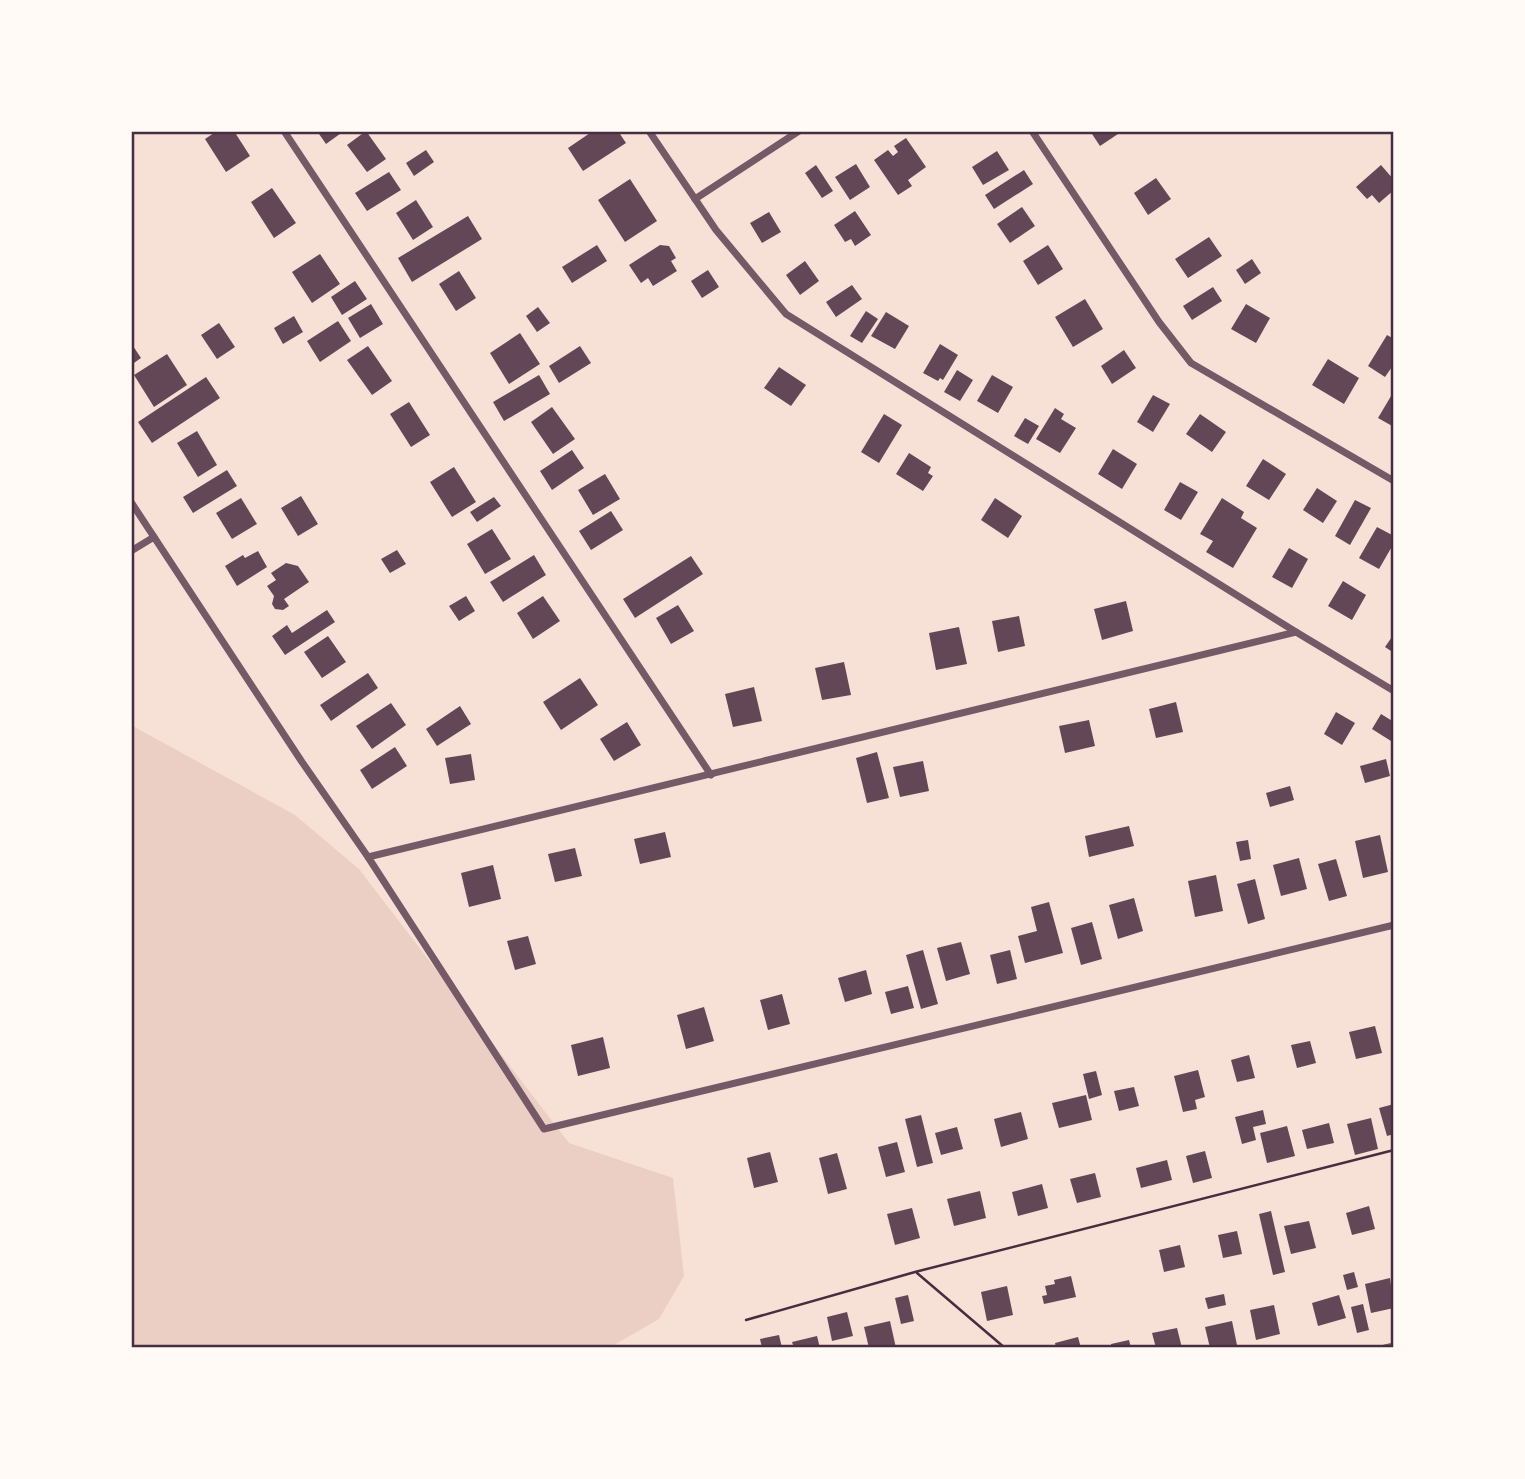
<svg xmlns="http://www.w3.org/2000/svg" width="1525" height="1479" font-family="Commissioner,sans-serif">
<rect width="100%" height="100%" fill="#f7e1d7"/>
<path fill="#ebcfc5" d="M131 725 295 815 359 869 569 1143 673 1178 684 1276 659 1319 609 1348H131Z"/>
<g fill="#644757">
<path d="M217 131H234L250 156 226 172 205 139Z"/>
<path d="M317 131H344L326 144Z"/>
<path d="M366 131 386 159 367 172 347 145Z"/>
<path d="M593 131H618L626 143 583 171 568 148Z"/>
<path d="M1090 131H1116L1118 134 1100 146Z"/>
<path d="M906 138 926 167 908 180 912 186 898 195 874 160 888 150 893 156 898 152 894 146Z"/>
<path d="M426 150 434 162 414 176 406 163Z"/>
<path d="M997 151 1009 170 983 185 972 167Z"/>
<path d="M856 164 870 187 850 200 835 177Z"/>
<path d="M816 165 833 191 822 198 805 173Z"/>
<path d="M1381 165 1394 180V190L1379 203 1372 195 1367 199 1356 187Z"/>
<path d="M1024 170 1033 184 994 209 985 195Z"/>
<path d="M389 172 401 190 367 211 355 193Z"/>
<path d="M1156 178 1171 199 1148 215 1134 193Z"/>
<path d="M630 179 657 221 625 242 598 200Z"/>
<path d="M272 188 296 223 274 238 251 202Z"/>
<path d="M416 200 433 227 413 240 396 213Z"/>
<path d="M1022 207 1035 226 1010 243 997 224Z"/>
<path d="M855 211 871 235 855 246 851 239 845 242 834 225Z"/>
<path d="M769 212 781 232 762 243 750 223Z"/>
<path d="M468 216 482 239 412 282 398 258Z"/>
<path d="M1209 237 1222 256 1188 278 1175 259Z"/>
<path d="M597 245 607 261 572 283 562 267Z"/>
<path d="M660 245 669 246 676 258 671 261 677 271 653 286 648 278 641 283 629 265Z"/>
<path d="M1048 245 1063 269 1038 285 1023 261Z"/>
<path d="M320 254 340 284 312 303 292 272Z"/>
<path d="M1252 259 1261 273 1245 284 1236 270Z"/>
<path d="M805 261 819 281 800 295 786 275Z"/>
<path d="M708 270 719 287 702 298 691 281Z"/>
<path d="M459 271 476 298 456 311 439 284Z"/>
<path d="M355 281 367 299 342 315 331 297Z"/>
<path d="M852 285 862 299 836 317 826 302Z"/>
<path d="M1213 287 1222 301 1192 320 1183 306Z"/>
<path d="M1085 299 1103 329 1073 347 1055 317Z"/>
<path d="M371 304 383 324 360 338 348 318Z"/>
<path d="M1246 304 1270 318 1256 343 1231 329Z"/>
<path d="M538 307 550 323 537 332 526 316Z"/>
<path d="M866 311 878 319 862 343 850 336Z"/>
<path d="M886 312 909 326 895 349 871 336Z"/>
<path d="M294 316 303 332 283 344 274 328Z"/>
<path d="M338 321 351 341 320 362 307 341Z"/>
<path d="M219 323 235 347 217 359 201 335Z"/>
<path d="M520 333 540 364 509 384 490 353Z"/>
<path d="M1387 335 1394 339V364L1385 377 1368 366Z"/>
<path d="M131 343 141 358 131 365Z"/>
<path d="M940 344 958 355 943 380 940 378 938 381 923 373Z"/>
<path d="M368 346 392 381 372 395 347 360Z"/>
<path d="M580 346 591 363 559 383 549 366Z"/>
<path d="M1124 350 1136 368 1112 384 1101 366Z"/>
<path d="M167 354 187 385 154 407 134 375Z"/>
<path d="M1328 359 1359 378 1344 404 1312 385Z"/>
<path d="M779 367 806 385 791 406 764 388Z"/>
<path d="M957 370 973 380 960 401 944 392Z"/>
<path d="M539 375 550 394 504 421 493 402Z"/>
<path d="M992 375 1013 387 998 413 977 401Z"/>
<path d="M206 377 220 398 152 443 138 422Z"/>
<path d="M1394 391V427L1378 418Z"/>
<path d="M1153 395 1170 404 1153 432 1137 422Z"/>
<path d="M409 402 430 435 411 447 390 414Z"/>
<path d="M552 407 575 439 553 454 531 422Z"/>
<path d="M1055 408 1064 414 1061 419 1076 428 1060 453 1036 439Z"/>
<path d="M884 414 902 425 879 463 861 452Z"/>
<path d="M1200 414 1226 432 1212 452 1186 434Z"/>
<path d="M1025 418 1039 426 1028 444 1014 436Z"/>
<path d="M197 431 217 465 198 477 177 443Z"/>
<path d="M1113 449 1137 464 1122 489 1098 474Z"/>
<path d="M572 450 584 468 552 490 540 471Z"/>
<path d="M909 453 931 467 928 473 933 476 923 491 896 474Z"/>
<path d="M1263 459 1286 474 1269 500 1246 486Z"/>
<path d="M454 467 476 502 452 517 430 482Z"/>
<path d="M227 470 237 486 193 513 183 497Z"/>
<path d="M605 474 620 499 593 515 578 490Z"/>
<path d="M1180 482 1198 492 1181 520 1164 510Z"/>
<path d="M1317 488 1337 501 1323 523 1303 510Z"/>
<path d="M301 496 318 524 298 536 281 508Z"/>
<path d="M494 497 501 506 477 522 470 512Z"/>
<path d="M241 498 257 524 232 539 216 513Z"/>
<path d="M995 498 1022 516 1008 538 981 520Z"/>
<path d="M1222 498 1244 512 1241 518 1257 528 1233 568 1206 552 1213 541 1200 534Z"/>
<path d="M1355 500 1371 508 1350 545 1335 536Z"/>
<path d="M611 511 623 530 591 550 579 531Z"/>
<path d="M1377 527 1394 536V543L1379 569 1359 558Z"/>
<path d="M492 529 511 559 485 574 467 544Z"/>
<path d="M1289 548 1308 559 1292 588 1272 577Z"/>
<path d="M397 550 406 564 390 573 381 559Z"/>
<path d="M258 551 267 567 237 586 225 566 243 555 245 558Z"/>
<path d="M534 555 546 575 503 602 490 582Z"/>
<path d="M691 556 703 574 635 618 623 599Z"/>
<path d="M286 563 298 566 309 582 284 599 289 606 283 610 275 609 272 604 274 596 267 586 276 580 271 573Z"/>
<path d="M1343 581 1366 595 1352 620 1328 606Z"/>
<path d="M466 596 475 611 459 621 449 606Z"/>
<path d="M543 596 560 621 533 639 517 613Z"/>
<path d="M1126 601 1133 631 1102 640 1094 609Z"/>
<path d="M678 605 694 631 671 644 656 618Z"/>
<path d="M327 610 335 622 285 655 272 636 287 625 292 633Z"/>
<path d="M1019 616 1025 646 998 652 992 621Z"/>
<path d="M959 627 967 664 936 670 929 633Z"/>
<path d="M1394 634V653L1385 647Z"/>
<path d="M328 636 346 662 322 678 304 652Z"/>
<path d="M844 662 851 695 822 700 815 668Z"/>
<path d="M368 673 378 688 331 721 320 705Z"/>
<path d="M580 678 598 705 561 730 543 702Z"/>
<path d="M754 687 762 721 733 727 725 694Z"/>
<path d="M1176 702 1183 732 1156 738 1149 709Z"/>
<path d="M391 703 406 725 372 749 356 726Z"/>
<path d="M460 706 471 724 437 746 426 729Z"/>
<path d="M1336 712 1355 723 1342 745 1324 734Z"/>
<path d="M1381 714 1394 722V737L1391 741 1372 729Z"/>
<path d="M1089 720 1095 746 1065 753 1059 726Z"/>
<path d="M627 722 641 745 614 761 600 739Z"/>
<path d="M395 747 407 766 372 789 360 770Z"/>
<path d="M877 752 889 798 867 803 856 758Z"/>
<path d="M471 754 475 780 450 784 445 758Z"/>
<path d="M1386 759 1390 776 1365 783 1360 766Z"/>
<path d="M923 761 929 791 900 797 893 767Z"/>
<path d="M1290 786 1294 800 1270 807 1266 793Z"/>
<path d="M1129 826 1134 846 1089 857 1085 836Z"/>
<path d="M665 832 671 857 640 864 634 839Z"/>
<path d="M1380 835 1388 872 1363 878 1355 841Z"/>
<path d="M1248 840 1251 859 1240 861 1236 842Z"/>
<path d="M575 848 582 876 555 882 548 854Z"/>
<path d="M1299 858 1307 889 1281 896 1273 865Z"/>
<path d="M1336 859 1347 896 1329 901 1318 864Z"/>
<path d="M493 865 501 899 469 907 461 873Z"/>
<path d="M1216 875 1223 911 1195 917 1188 881Z"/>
<path d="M1255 879 1265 919 1248 924 1237 884Z"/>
<path d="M1134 898 1143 931 1118 939 1109 905Z"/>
<path d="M1049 902 1063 953 1025 963 1018 936 1037 931 1031 907Z"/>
<path d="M1092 922 1102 959 1081 965 1071 928Z"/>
<path d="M528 936 536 964 515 970 507 941Z"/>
<path d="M961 942 970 974 946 981 937 948Z"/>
<path d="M923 950 938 1004 921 1009 906 955Z"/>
<path d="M1010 950 1017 979 997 984 990 955Z"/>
<path d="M866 970 872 994 845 1002 838 978Z"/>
<path d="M908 986 914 1008 891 1014 885 992Z"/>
<path d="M782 994 790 1024 768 1030 760 1000Z"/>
<path d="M704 1007 714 1041 686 1049 677 1015Z"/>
<path d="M1375 1026 1382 1053 1356 1059 1349 1032Z"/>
<path d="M603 1037 610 1068 578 1076 571 1045Z"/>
<path d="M1310 1041 1316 1063 1297 1068 1291 1045Z"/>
<path d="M1249 1055 1255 1078 1237 1082 1231 1060Z"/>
<path d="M1198 1070 1205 1097 1195 1100 1197 1109 1183 1112 1174 1076Z"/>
<path d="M1096 1071 1102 1095 1089 1099 1083 1074Z"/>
<path d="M1134 1087 1139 1106 1119 1111 1114 1091Z"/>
<path d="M1086 1095 1092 1120 1059 1128 1052 1103Z"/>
<path d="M1394 1104V1134L1387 1136 1379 1108Z"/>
<path d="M1263 1110 1266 1124 1253 1127 1256 1140 1242 1144 1235 1117Z"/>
<path d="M1021 1112 1028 1139 1001 1147 994 1119Z"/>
<path d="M921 1115 933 1163 917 1167 905 1119Z"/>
<path d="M1371 1118 1378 1149 1355 1155 1347 1124Z"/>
<path d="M1329 1123 1334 1143 1307 1149 1302 1130Z"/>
<path d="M1287 1126 1295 1156 1267 1163 1260 1133Z"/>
<path d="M957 1127 963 1149 941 1155 935 1133Z"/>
<path d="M897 1142 905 1172 886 1177 878 1147Z"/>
<path d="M1205 1151 1212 1178 1193 1183 1186 1156Z"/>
<path d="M770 1152 778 1182 754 1188 747 1158Z"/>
<path d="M837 1153 847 1189 828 1194 819 1158Z"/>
<path d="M1167 1160 1172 1180 1141 1188 1136 1168Z"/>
<path d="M1095 1173 1101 1197 1077 1203 1070 1179Z"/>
<path d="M1042 1184 1048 1208 1018 1216 1012 1192Z"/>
<path d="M980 1191 986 1218 954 1226 947 1199Z"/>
<path d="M1369 1206 1375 1229 1352 1235 1346 1213Z"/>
<path d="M912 1208 920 1238 895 1245 887 1214Z"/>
<path d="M1271 1211 1285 1272 1273 1275 1259 1214Z"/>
<path d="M1309 1221 1316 1248 1291 1254 1284 1226Z"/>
<path d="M1237 1231 1242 1254 1223 1258 1218 1235Z"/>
<path d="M1180 1245 1185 1267 1164 1272 1159 1250Z"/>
<path d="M1354 1272 1358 1287 1347 1290 1343 1275Z"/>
<path d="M1071 1276 1076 1297 1044 1304 1042 1296 1047 1295 1045 1286 1055 1284 1054 1280Z"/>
<path d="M1390 1278 1394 1308 1371 1313 1365 1284Z"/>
<path d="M1007 1286 1013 1315 987 1321 981 1292Z"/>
<path d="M1224 1294 1226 1305 1208 1309 1205 1298Z"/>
<path d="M908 1295 914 1321 901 1324 895 1298Z"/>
<path d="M1339 1295 1346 1318 1318 1326 1312 1303Z"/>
<path d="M1363 1304 1369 1330 1357 1333 1351 1307Z"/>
<path d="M1274 1305 1280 1334 1256 1340 1250 1310Z"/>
<path d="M847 1312 853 1336 832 1341 827 1317Z"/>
<path d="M890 1321 896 1348H869L864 1327Z"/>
<path d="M1232 1321 1237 1345 1210 1348 1205 1327Z"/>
<path d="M1177 1328 1182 1348H1156L1152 1333Z"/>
<path d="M779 1335 782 1348H762L760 1339Z"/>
<path d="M817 1336 820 1348H794L792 1342Z"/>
<path d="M1078 1337 1081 1348H1056L1055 1343Z"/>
<path d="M1129 1340 1131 1348H1112L1111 1344Z"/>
</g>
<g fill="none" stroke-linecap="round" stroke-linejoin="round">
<g stroke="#4a2c40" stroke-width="2.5">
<path d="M917 1273 1005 1348"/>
<path d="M746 1320 915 1272 1394 1150"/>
</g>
<g stroke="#755966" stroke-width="7">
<path d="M284 131 711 775"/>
<path d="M649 131 716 230 786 314 1296 632 1394 691"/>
<path d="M1032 131 1159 322 1191 363 1394 481"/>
<path d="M695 199 799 131"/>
<path d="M131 502 302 762 368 857 544 1129 1394 925"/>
<path d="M131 551 154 537"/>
<path d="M368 857 1296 632"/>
<path d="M1385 1348 1394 1346"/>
</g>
</g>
<rect width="1525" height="1479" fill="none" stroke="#fffaf5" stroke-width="266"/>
<rect x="133" y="133" width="1259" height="1213" fill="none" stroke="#4a2c40" stroke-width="2.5"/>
</svg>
